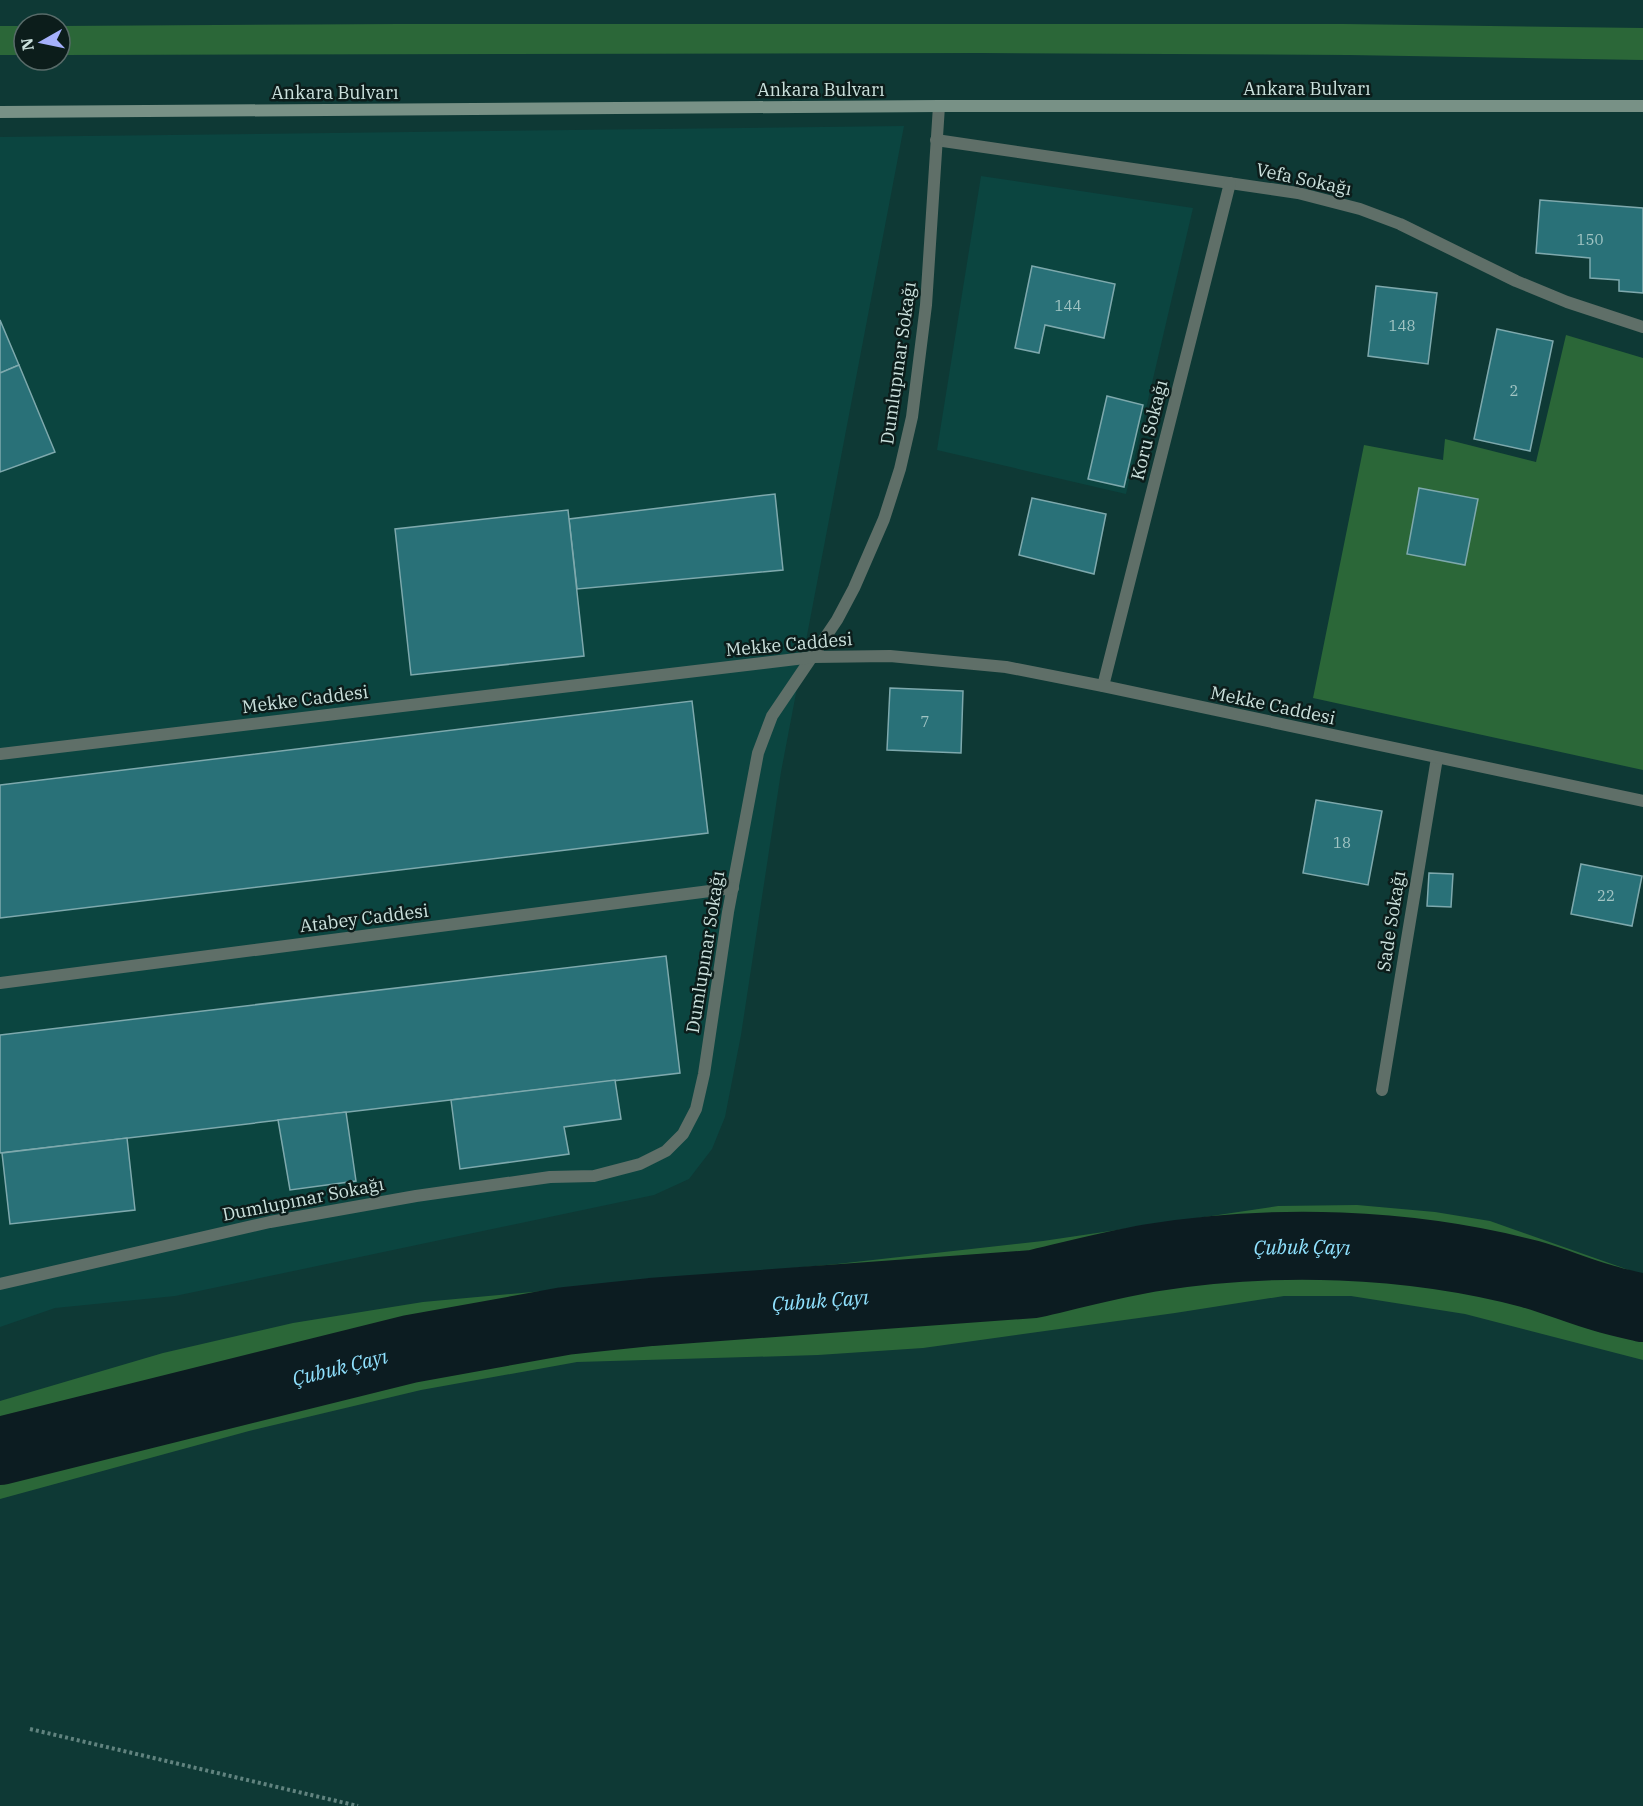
<svg xmlns="http://www.w3.org/2000/svg" width="1643" height="1806" font-family="'IBM Plex Serif',serif">
<rect width="100%" height="100%" fill="#0e3935"/>
<g fill="#0b4540">
<path d="M904 126 781 772 741 1035 725 1117 712 1149 689 1179 654 1195 175 1296 55 1308 0 1327V137Z"/>
<path d="M981 176 1193 208 1126 494 937 450Z"/>
</g>
<g fill="#2b6738">
<path d="M400 24H1344L1643 28V60L1349 55 980 53 60 55V26Z"/>
<rect x="0" y="26" width="24" height="29"/>
<path d="M1566 335 1643 358V770L1313 698 1364 445 1443 460 1445 439 1536 462Z"/>
<path d="M1357 1205 1435 1212 1490 1221 1643 1275V1360L1465 1314 1351 1296H1284L1175 1313 923 1348 818 1355 577 1362 421 1390 249 1431 0 1499V1401L163 1353 293 1323 423 1302 837 1264 1043 1241 1278 1206Z"/>
</g>
<g fill="none" stroke-linecap="round" stroke-linejoin="round">
<path stroke="#0c1c21" stroke-width="68" id="s1" d="M0 1451 410 1349 565 1321 651 1312 1034 1284C1072 1275 1110 1265 1150 1258 1273 1238 1408 1242 1530 1274 1555 1281 1578 1291 1603 1298 1616 1302 1630 1305 1643 1308"/>
</g>
<g fill="#297178" stroke="#7ea9ad" stroke-width="1.5">
<path d="M1540 200 1643 208V293L1619 291V280L1590 278V258L1536 253Z"/>
<path d="M1032 266 1115 284 1104 338 1045 325 1039 353 1015 348Z"/>
<path d="M1376 286 1437 293 1428 364 1368 356Z"/>
<path d="M0 320 19 365 0 373Z"/>
<path d="M1497 329 1553 341 1530 451 1474 439Z"/>
<path d="M19 365 55 452 0 472V373Z"/>
<path d="M1107 396 1143 405 1124 487 1088 479Z"/>
<path d="M1419 488 1478 499 1465 565 1407 554Z"/>
<path d="M775 494 783 570 577 589 569 519Z"/>
<path d="M1032 498 1106 514 1094 574 1019 555Z"/>
<path d="M568 510 584 656 411 675 395 529Z"/>
<path d="M890 688 963 691 961 753 887 750Z"/>
<path d="M692 701 708 833 0 918V785Z"/>
<path d="M1316 800 1382 811 1368 885 1303 873Z"/>
<path d="M1581 864 1642 876 1632 926 1571 914Z"/>
<path d="M1429 873 1453 874 1451 907 1427 906Z"/>
<path d="M666 956 680 1073 0 1153V1035Z"/>
<path d="M615 1080 621 1119 564 1127 569 1154 460 1169 451 1100Z"/>
<path d="M346 1112 356 1181 290 1190 278 1120Z"/>
<path d="M127 1138 135 1210 10 1224 2 1153Z"/>
</g>
<g fill="none" stroke-linecap="round" stroke-linejoin="round">
<path stroke="#61837f" stroke-width="4" stroke-dasharray="3 3" stroke-linecap="butt" d="M30 1729 358 1806"/>
<g stroke="#5f6f68" stroke-width="12">
<path d="M936 140 1298 193 1360 209 1400 224 1516 281 1567 302 1643 327"/>
<path d="M1103 686 1230 183"/>
<path d="M1382 1090 1437 758"/>
<path d="M0 1284 270 1222 416 1196 550 1177 594 1176 640 1164 666 1151 683 1134 696 1109 704 1074 728 912 758 753 772 716 837 620 854 588 884 519 900 469 912 417 926 305 939 106"/>
</g>
<g stroke="#5f6f68" stroke-width="12">
<path d="M0 754 813 657 890 656 1006 667 1103 686 1643 801"/>
<path d="M0 983 733 888"/>
</g>
<path stroke="#789186" stroke-width="12" d="M0 112 939 106H1643"/>
</g>
<g text-anchor="middle" dominant-baseline="central" stroke-width="5" stroke-linejoin="round" paint-order="stroke">
<g font-size="15" fill="#a2c5c4">
<text x="1590" y="239">150</text>
<text x="1068" y="305">144</text>
<text x="1402" y="325">148</text>
<text x="1514" y="390">2</text>
<text x="925" y="721">7</text>
<text x="1342" y="842">18</text>
<text x="1606" y="895">22</text>
</g>
<g font-size="18" fill="#cbe1dd" stroke="#0c1d1b">
<text x="1307" y="88">Ankara Bulvarı</text>
<text x="821" y="89">Ankara Bulvarı</text>
<text x="335" y="92">Ankara Bulvarı</text>
<text transform="translate(1304 179) rotate(12)">Vefa Sokağı</text>
<text transform="translate(898 363) rotate(-82)">Dumlupınar Sokağı</text>
<text transform="translate(1149 430) rotate(-76)">Koru Sokağı</text>
<text transform="translate(789 644) rotate(-5)">Mekke Caddesi</text>
<text transform="translate(305 699) rotate(-7)">Mekke Caddesi</text>
<text transform="translate(1273 705) rotate(12)">Mekke Caddesi</text>
<text transform="translate(364 918) rotate(-7)">Atabey Caddesi</text>
<text transform="translate(1391 921) rotate(-81)">Sade Sokağı</text>
<text transform="translate(705 952) rotate(-81)">Dumlupınar Sokağı</text>
<text transform="translate(303 1199) rotate(-11)">Dumlupınar Sokağı</text>
</g>
<g font-size="20" font-style="italic" fill="#90e2ff" stroke="#0c1d1b">
<text stroke="none"><textPath href="#s1" startOffset="1322">Çubuk Çayı</textPath></text>
<text stroke="none"><textPath href="#s1" startOffset="836">Çubuk Çayı</textPath></text>
<text stroke="none"><textPath href="#s1" startOffset="350">Çubuk Çayı</textPath></text>
</g>
</g>
<g transform="translate(42 42) rotate(261)"><circle r="28" fill="#0c1d1b" stroke="#586b69" stroke-width="1.5"/>
<path d="M0-4.5L10 22L0 15L-10 22Z" fill="#a5b1fc"/>
<text y="-9" font-size="16" font-weight="bold" text-anchor="middle" fill="#cbe1dd">N</text>
</g>
</svg>
